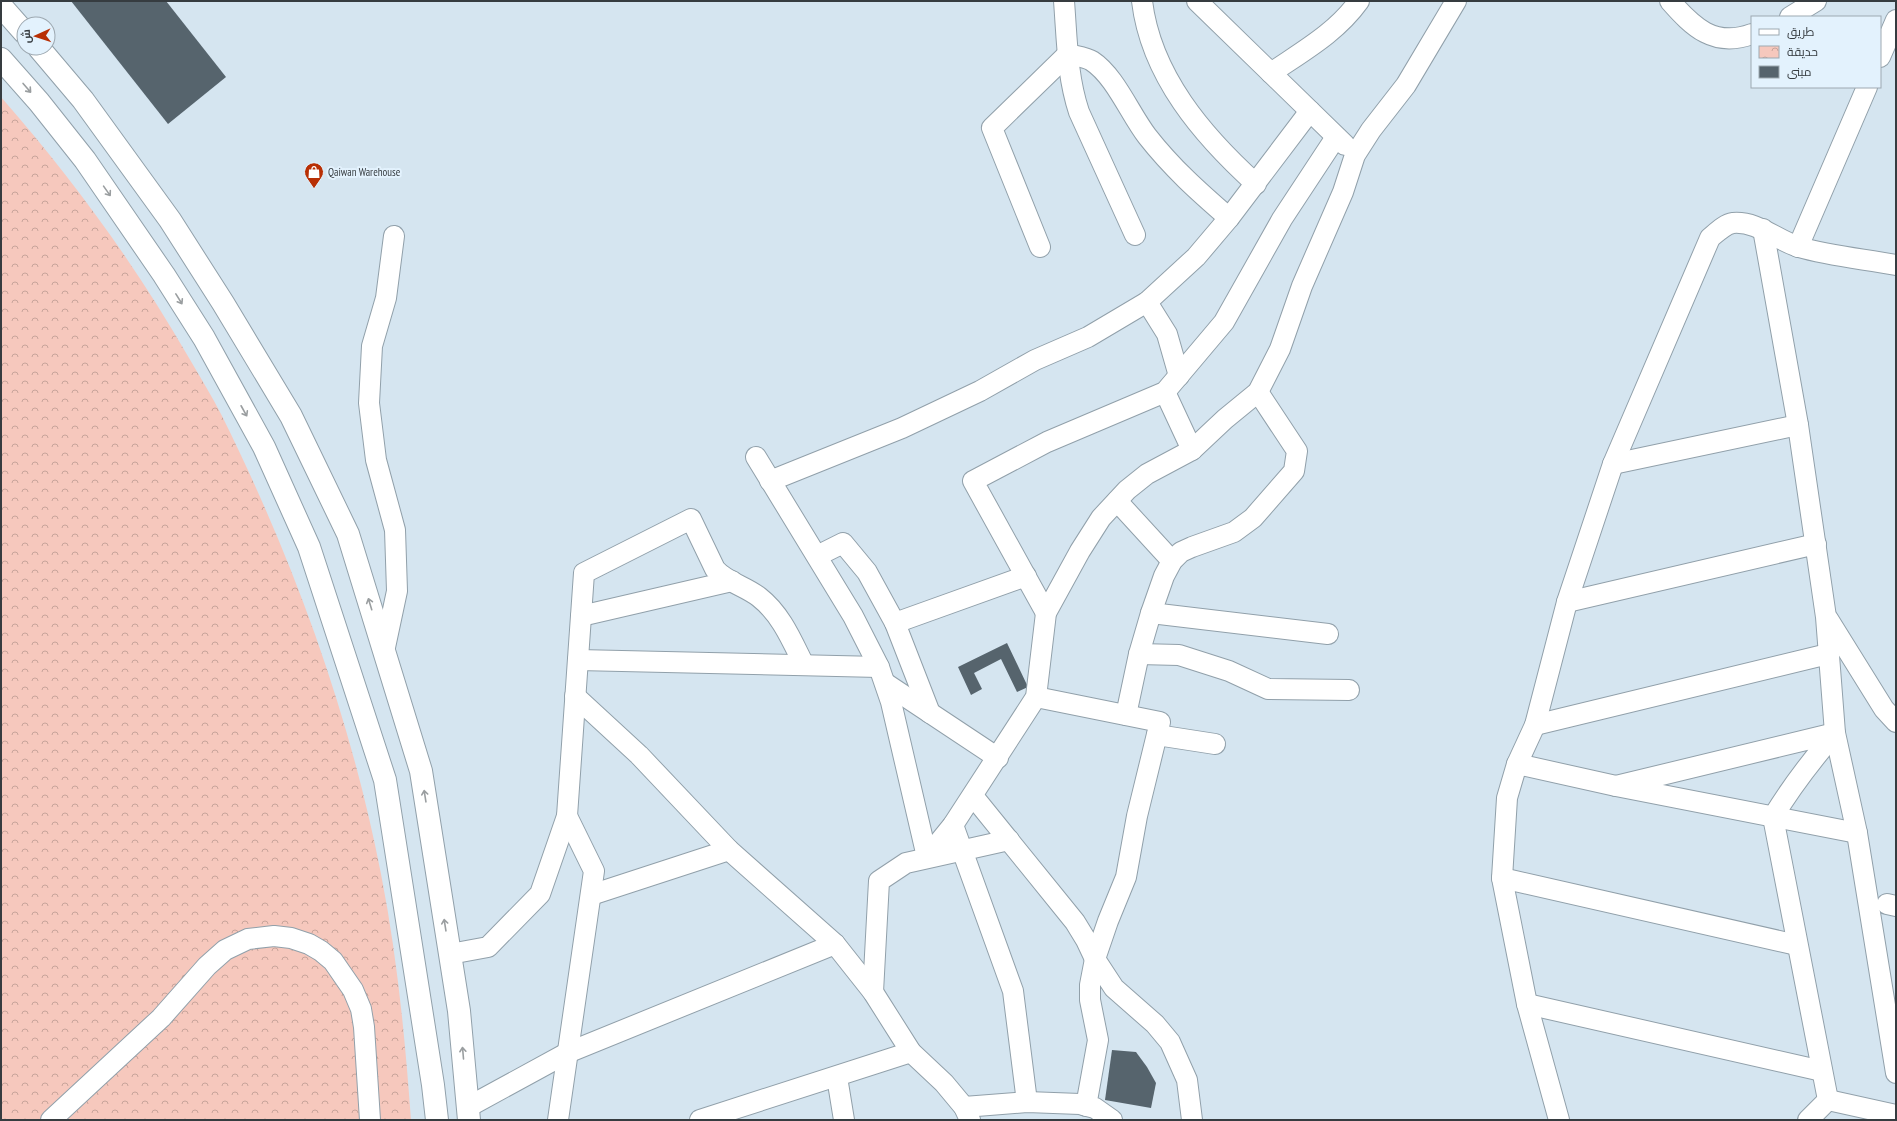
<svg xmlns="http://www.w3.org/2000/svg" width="1897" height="1121" font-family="'PT Sans Narrow',Cairo,sans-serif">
<defs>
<pattern id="park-crowns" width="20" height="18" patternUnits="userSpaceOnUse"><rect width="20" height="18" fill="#f6c8bd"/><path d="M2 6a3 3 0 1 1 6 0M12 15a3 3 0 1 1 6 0" fill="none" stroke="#c8a49b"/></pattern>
</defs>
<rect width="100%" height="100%" fill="#d5e5f0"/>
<path fill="url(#park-crowns)" d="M1 97C72 178 135 264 189 358 200 377 212 396 222 416 294 561 350 715 381 874 397 955 405 1037 411 1120H1Z"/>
<g fill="#56646d">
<path d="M71 1H166L226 77 168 124Z"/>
<path d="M1007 643 1028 687 1017 692 1001 659 974 673 982 689 971 695 958 667Z"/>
<path d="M1112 1050 1136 1052 1147 1067 1156 1083 1151 1108 1105 1100Z"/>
</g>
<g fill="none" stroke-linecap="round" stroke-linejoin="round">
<defs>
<g id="minor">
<path d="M1064 1C1067 39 1067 76 1079 112L1135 235"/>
<path d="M1142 1C1151 76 1203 136 1256 184"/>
<path d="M1197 1 1345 145"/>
<path d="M1670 1C1693 27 1714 48 1752 34"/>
<path d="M1790 17 1816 1"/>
<path d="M1068 54C1075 56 1086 57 1092 61 1115 76 1130 114 1147 136 1172 168 1199 192 1229 218"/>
<path d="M1880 57 1896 20"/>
<path d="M1271 73C1303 51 1336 33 1359 1"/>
<path d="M1763 229 1798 425 1826 617 1835 733 1857 833 1896 1073"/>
<path d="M1040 247 992 128 1068 54"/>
<path d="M1798 247 1867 87"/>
<path d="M1147 302 1167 334 1179 376"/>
<path d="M1165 392 1192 450"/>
<path d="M756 457 853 616 879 667 891 702 927 857"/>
<path d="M1613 464 1798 425"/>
<path d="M770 481 902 428 980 391 1035 360 1088 337 1147 302 1196 257 1229 218 1310 111"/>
<path d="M1117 501 1172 561"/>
<path d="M817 556 843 543 867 572 895 623 930 713"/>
<path d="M1567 602 1816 544"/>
<path d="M1046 613 973 481 1047 442 1165 392 1224 322 1282 219 1336 137"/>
<path d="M1151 613 1328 634"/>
<path d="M581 616 732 581"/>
<path d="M1828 619 1884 709 1896 722"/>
<path d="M895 623 1026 576"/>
<path d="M384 652 397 591 395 530 376 460 369 403 372 346 386 298 394 236"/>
<path d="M1139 654 1179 655 1229 671 1268 689 1349 690"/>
<path d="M578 660 879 667"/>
<path d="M885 683 998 758"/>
<path d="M575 696 639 755 729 850 835 944 873 992 911 1052 944 1083 964 1107 970 1120"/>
<path d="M1036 697 1160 722 1137 816 1126 877 1108 921 1095 959 1090 985V1000L1098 1040 1086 1106"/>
<path d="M1126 715 1139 654 1151 613 1164 576 1172 561 1181 552 1192 547 1234 532 1253 518 1294 471 1297 451 1258 392"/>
<path d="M1535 725 1828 654"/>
<path d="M1157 735 1215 744"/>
<path d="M1517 764 1616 786 1857 833"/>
<path d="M1616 786 1835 733C1812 760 1791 787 1773 817L1828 1100"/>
<path d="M973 796 1075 922 1086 940 1095 959 1114 988 1155 1024 1170 1042 1187 1080 1192 1120"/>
<path d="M953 825 1013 991 1027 1102"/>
<path d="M927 857 953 825 1036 697 1046 613 1080 551 1101 518 1127 490 1147 474 1192 450 1225 419 1258 392 1280 349 1302 286 1343 192 1355 155 1371 130 1406 85 1456 1"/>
<path d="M1502 878 1797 945"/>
<path d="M591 895 729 850"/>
<path d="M1887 904 1896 906"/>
<path d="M450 954 488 947 540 894 567 816 584 573 691 519 715 569C726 582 745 586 759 597 781 614 792 641 804 665"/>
<path d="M873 992 879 881 906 863 1009 840"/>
<path d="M1527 1004 1822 1071"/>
<path d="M837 1077 844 1120"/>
<path d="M1828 1100 1896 1115"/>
<path d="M468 1107 567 1053 835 944"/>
<path d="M964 1107 1027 1102 1080 1104 1095 1108 1112 1120"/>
<path d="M51 1120 161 1018 207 966 225 950 248 939 274 936 291 938 309 944 321 951 333 961 353 990 361 1009 364 1027 370 1120"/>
<path d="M558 1120 594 871 567 816"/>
<path d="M700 1120 911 1052"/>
<path d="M1559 1120 1527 1004 1502 878 1507 798 1517 764 1535 725 1567 602 1613 464 1710 238C1716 233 1725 224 1733 223 1758 221 1776 240 1799 247 1830 256 1864 259 1896 265"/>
<path d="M1808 1120 1828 1100"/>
</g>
<g id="major">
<path d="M1 6 24 32"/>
<path d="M39 48 83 100 170 220 223 303 291 416 348 534 421 771 459 1011 469 1120"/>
<path d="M1 59 39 102 85 160 164 275 204 338 264 447 309 547 385 780 433 1085 437 1120"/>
</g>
</defs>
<use href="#minor" stroke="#91a0aa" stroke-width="22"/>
<use href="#major" stroke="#91a0aa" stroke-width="24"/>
<use href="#minor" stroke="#fff" stroke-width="20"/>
<use href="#major" stroke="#fff" stroke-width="22"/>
</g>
<defs><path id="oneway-shaft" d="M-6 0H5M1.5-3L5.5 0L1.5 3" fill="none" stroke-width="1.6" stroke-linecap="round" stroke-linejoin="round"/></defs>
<g stroke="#9a9ea0">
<use href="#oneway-shaft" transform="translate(27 88) rotate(49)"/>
<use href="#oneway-shaft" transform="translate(107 191) rotate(55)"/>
<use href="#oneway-shaft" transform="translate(179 299) rotate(58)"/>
<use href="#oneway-shaft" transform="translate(244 411) rotate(61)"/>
<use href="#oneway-shaft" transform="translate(370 604) rotate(-107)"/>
<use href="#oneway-shaft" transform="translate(425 796) rotate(-99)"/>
<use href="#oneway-shaft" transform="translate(445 925) rotate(-99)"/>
<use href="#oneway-shaft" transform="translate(463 1053) rotate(-95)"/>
</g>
<defs>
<symbol id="shop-pin" viewBox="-11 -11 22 30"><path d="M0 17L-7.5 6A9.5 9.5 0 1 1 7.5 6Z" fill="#b82f04" stroke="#e3f2fd"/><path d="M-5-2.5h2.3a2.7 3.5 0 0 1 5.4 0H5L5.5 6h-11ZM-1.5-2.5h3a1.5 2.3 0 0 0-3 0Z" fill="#fff"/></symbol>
</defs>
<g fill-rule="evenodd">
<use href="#shop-pin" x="303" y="161" width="22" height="30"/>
</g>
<g text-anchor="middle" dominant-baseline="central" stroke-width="4" stroke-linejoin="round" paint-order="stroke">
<g font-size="11" fill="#363c40" stroke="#e3f2fd" text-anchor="start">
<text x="328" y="172">Qaiwan Warehouse</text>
</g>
</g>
<rect width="1897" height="1121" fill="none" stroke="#363c40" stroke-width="4"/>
<rect x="1751" y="16" width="130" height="72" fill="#e3f2fd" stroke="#9ea9b1"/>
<rect x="1759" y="29" width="20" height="6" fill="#ffffff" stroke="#9ea9b1"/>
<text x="1787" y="36" font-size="12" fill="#363c40">طريق</text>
<rect x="1759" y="46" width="20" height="12" fill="url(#park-crowns)" stroke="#9ea9b1"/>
<text x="1787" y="56" font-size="12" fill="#363c40">حديقة</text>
<rect x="1759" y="66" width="20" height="12" fill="#56646d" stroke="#9ea9b1"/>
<text x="1787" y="76" font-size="12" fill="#363c40">مبنى</text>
<g transform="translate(36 36) rotate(267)"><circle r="19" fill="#e3f2fd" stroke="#9ea9b1"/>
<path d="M0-3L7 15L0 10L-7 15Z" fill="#b82f04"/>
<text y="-6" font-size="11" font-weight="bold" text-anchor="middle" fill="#363c40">ش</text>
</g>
</svg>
